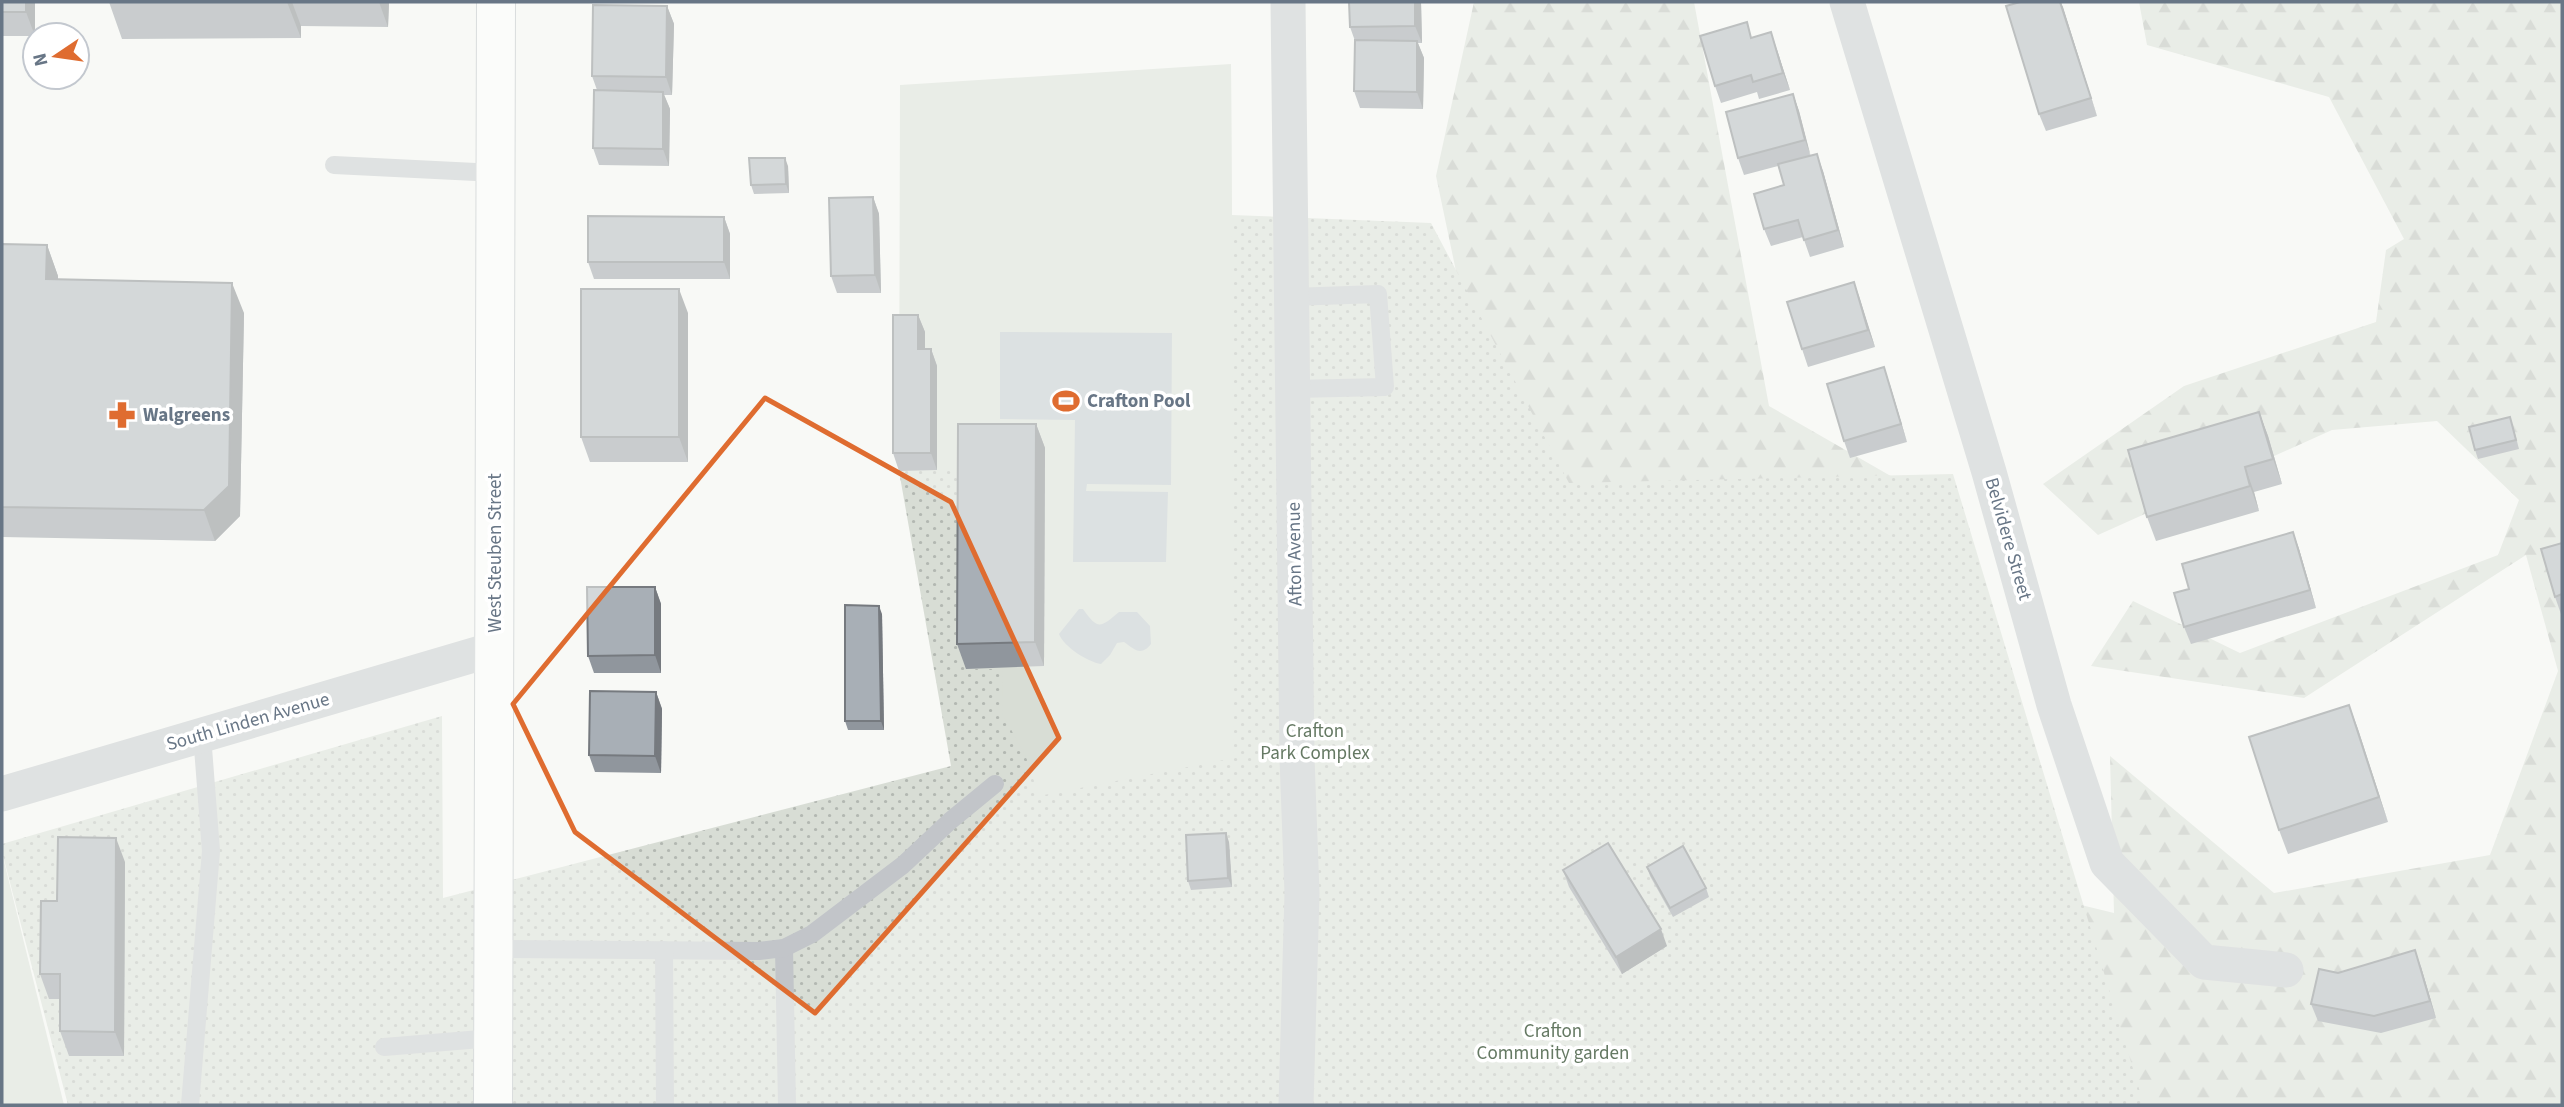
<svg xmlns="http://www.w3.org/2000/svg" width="2564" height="1107" font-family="'Source Sans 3',sans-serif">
<defs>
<pattern id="forest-firs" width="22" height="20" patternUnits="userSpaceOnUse" patternTransform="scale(1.75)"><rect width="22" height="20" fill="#d8ddd5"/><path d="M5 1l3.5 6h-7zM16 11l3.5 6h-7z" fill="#b3b8b2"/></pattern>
<pattern id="park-dots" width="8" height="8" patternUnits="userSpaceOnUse" patternTransform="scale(1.75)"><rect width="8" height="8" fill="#d8ddd5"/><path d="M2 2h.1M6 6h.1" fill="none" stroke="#b3b8b2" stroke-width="1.8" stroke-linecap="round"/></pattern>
</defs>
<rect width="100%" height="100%" fill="#f8f9f6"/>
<path fill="url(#forest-firs)" d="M1474 2H1694L1769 406 1936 502 2032 893 2114 913 2110 756 2274 893 2490 855 2558 671 2526 555 2304 698 2091 666 2133 601 2240 653 2498 555 2519 500 2437 421 2332 430 2098 535 2043 484 2184 386 2376 322 2386 250 2404 239 2329 97 2147 45 2139 2H2562V1105H1780L1486 414 1436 176Z"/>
<path fill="url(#park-dots)" d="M1231 64 1232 215 1431 223 1569 483 1953 474 2144 1105H68L2 852V844L442 716 443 898 951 766 899 471Z"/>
<g fill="#d8ddd5">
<path d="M1231 64 1234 758 1039 796 1026 757 1002 713 1003 669H966V471H899L900 85Z"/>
<path d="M2 853 64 1105H2Z"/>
</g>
<g fill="#bbc4ca">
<path d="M1000 332 1172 333 1171 485 1087 484 1086 491 1168 492 1166 562H1073L1075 420 1000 419Z"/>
<path d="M1079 609H1083C1098 630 1100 628 1119 612H1137L1150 626 1151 644C1141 657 1134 649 1124 642L1117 643 1110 655 1101 664C1088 662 1064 647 1059 634Z"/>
</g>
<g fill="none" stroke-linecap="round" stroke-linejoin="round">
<defs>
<path id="secondary" d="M493 1105 496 2"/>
</defs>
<use href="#secondary" stroke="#b4b9be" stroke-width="40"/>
<g stroke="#c2c5c9" stroke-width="18">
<path d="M334 165 496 173"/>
<path d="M1291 297 1378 294 1385 387 1293 389"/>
<path d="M784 948 787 1105"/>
<path d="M493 949 759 951 784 948 812 934 903 865 950 821 995 784"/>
<path d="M664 950 665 1105"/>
<path d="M384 1047 493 1038"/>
<path d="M190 1105 211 851 202 735"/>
</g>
<g stroke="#c2c5c9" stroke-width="35">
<path d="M1288 2 1297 758 1302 893 1296 1105"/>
<path d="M1847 2 1989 472 2054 705 2107 863 2204 962 2286 970"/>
<path d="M2 794 494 649"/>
</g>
<use href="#secondary" stroke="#fff" stroke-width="38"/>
</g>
<g fill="#90969d">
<rect x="2" y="2" width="33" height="34"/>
<path d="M109 2H389L388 27 301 26V38L122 39Z"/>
<path d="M1421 2 1422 43H1418L1424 58 1423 109 1360 108 1354 91 1355 41 1350 27Z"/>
<path d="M2020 2H2061L2097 116 2046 131 2039 114Z"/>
<path d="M667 6 674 24 672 95H664L670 109 669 166 599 165 593 148 597 90 592 76Z"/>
<path d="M1753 38 1777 50 1790 90 1759 99 1757 92 1721 103 1715 86Z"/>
<path d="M1793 94 1799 111 1810 155 1823 171 1844 247 1810 257 1803 237 1771 246 1764 229 1784 185 1778 166 1744 175 1738 158Z"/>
<path d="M788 166 789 193 754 194 751 185Z"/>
<path d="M873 197 879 214 881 293H837L831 276Z"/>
<path d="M724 217 730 234V279H594L588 262Z"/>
<path d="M2 244 47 245 58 276V279L244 313 240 516 215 541 2 537Z"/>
<path d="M1854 282 1875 347 1808 367 1802 349Z"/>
<path d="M688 313V462H590L581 437Z"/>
<path d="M918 315 925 332V349H931L937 366V470L899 471 893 453Z"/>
<path d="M1890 385 1907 442 1850 458 1844 441Z"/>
<path d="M2259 412 2268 436 2282 484 2254 492 2259 511 2156 541 2147 517Z"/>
<path d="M1036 424 1045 448 1044 666 966 669 957 644Z"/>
<path d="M2513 426 2519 449 2478 459 2475 450Z"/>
<path d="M2293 532 2299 549 2316 608 2191 644 2184 627 2189 589Z"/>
<path d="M2562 543V613L2561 614 2555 597Z"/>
<path d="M655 587 661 604V673H594L588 656Z"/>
<path d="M882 614 884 730H848L845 721Z"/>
<path d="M656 692 662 709 661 773 595 772 589 755Z"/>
<path d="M2349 705 2388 822 2288 854 2279 830Z"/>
<path d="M1229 842 1232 887 1191 890 1188 881Z"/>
<path d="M125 862 124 1056H69L60 1031V999H49L40 974Z"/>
<path d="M1647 867 1706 888 1709 897 1673 917 1650 876Z"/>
<path d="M1563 870 1667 946 1622 974 1569 887Z"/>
<path d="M2421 967 2436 1018 2381 1033 2318 1021 2311 1004 2338 973Z"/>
</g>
<g fill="#767a7f">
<path d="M26 2H35V36L26 12Z"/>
<path d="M287 2H292L301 26V38Z"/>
<path d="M379 2H389L388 27Z"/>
<path d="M1415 2H1421L1422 43 1415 26Z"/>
<path d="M2060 2 2063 7 2097 116 2091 98Z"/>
<path d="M667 6 674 24 672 95 666 77Z"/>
<path d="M1771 32 1777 50 1790 90 1783 73Z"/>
<path d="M1417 41 1424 58 1423 109 1417 92Z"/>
<path d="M663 92 670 109 669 166 663 149Z"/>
<path d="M1793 94 1799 111 1811 157 1805 140Z"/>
<path d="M1817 154 1823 171 1844 247 1838 230Z"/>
<path d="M785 158 788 166 789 193 786 184Z"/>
<path d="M873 197 879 214 881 293 875 275Z"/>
<path d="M724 217 730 234V279L724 262Z"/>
<path d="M47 245 58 276V310L46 279Z"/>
<path d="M1854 282 1860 299 1875 347 1868 330Z"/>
<path d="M232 283 244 313 240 516 215 541 204 510Z"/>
<path d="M679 289 688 313V462L679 437Z"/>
<path d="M918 315 925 332V366L918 349Z"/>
<path d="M931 349 937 366V470L931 453Z"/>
<path d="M1884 367 1890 385 1907 442 1901 424Z"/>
<path d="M2259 412 2268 436 2282 484 2273 459Z"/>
<path d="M1036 424 1045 448 1044 666 1035 642Z"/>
<path d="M2245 467 2254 492 2259 511 2250 486Z"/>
<path d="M2293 532 2299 549 2316 608 2310 590Z"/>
<path d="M655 587 661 604V673L655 655Z"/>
<path d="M879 606 882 614 884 730 881 721Z"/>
<path d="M656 692 662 709 661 773 655 756Z"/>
<path d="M2349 705 2358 729 2388 822 2379 797Z"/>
<path d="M1226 833 1229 842 1232 887 1228 878Z"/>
<path d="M116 838 125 862 124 1056 115 1032Z"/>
<path d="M1661 929 1667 946 1622 974 1616 957Z"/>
<path d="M2415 950 2421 967 2436 1018 2430 1001Z"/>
</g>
<g fill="#a8afb6" stroke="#767a7f" stroke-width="2">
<rect x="2" y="2" width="24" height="10"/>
<path d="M1349 2H1415V26L1350 27Z"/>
<path d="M2020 2H2060L2091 98 2039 114 2006 6Z"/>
<path d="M593 5 667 6 666 77 592 76Z"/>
<path d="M1747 22 1751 38 1771 32 1783 73 1753 82 1751 75 1715 86 1700 36Z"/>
<path d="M1355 40 1417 41V92L1354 91Z"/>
<path d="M594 90 663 92V149L593 148Z"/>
<path d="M1793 94 1805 140 1738 158 1726 112Z"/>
<path d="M1817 154 1838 230 1804 240 1798 220 1764 229 1754 194 1784 185 1778 164Z"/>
<path d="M749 158H785L786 184 751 185Z"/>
<path d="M873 197 875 275 831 276 829 198Z"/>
<path d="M588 216 724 217V262H588Z"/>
<path d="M2 244 47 245 46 279 232 283 229 486 204 510 2 507Z"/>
<path d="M1854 282 1868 330 1802 349 1787 302Z"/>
<rect x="581" y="289" width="98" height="148"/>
<path d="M893 315H918V349H931V453H893Z"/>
<path d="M1884 367 1901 424 1844 441 1827 384Z"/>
<path d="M2259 412 2273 459 2245 467 2250 486 2147 517 2128 450Z"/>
<path d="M2510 417 2516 440 2475 450 2469 427Z"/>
<path d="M958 424H1036L1035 642 957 644Z"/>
<path d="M2293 532 2310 590 2184 627 2174 593 2189 589 2182 564Z"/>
<path d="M2562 543V594L2555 597 2541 549Z"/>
<path d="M587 587H655V655L588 656Z"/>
<path d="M845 605 879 606 881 721H845Z"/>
<path d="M590 691 656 692 655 756 589 755Z"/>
<path d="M2349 705 2379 797 2279 830 2249 737Z"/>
<path d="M1226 833 1228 878 1188 881 1186 835Z"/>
<path d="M58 837 116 838 115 1032 60 1031V974H40L41 901H57Z"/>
<path d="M1608 843 1661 929 1616 957 1563 870Z"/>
<path d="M1683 846 1706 888 1670 908 1647 867Z"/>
<path d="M2415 950 2430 1001 2374 1016 2311 1004 2319 969 2338 973Z"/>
</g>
<path d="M0 0H2564V1107H0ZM765 398 951 502 1059 738 815 1013 575 832 513 704Z" fill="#f8f9f6" fill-opacity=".55" fill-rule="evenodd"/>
<path fill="none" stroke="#df6c30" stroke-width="5" stroke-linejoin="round" d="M765 398 951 502 1059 738 815 1013 575 832 513 704Z"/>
<defs>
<symbol id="stadium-bare" viewBox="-9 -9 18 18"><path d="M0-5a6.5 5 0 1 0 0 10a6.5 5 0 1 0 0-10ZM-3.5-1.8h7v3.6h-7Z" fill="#df6c30" stroke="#fff" stroke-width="2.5" paint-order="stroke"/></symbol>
<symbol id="pharmacy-bare" viewBox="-9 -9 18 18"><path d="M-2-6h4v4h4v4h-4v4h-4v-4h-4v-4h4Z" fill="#df6c30" stroke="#fff" stroke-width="2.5" paint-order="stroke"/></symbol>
</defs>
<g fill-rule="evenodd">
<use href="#stadium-bare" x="1047" y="382" width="38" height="38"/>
<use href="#pharmacy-bare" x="103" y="396" width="38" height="38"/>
</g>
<g text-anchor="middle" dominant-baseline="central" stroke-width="7" stroke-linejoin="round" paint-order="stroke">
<g font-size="19" font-weight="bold" fill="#687686" stroke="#fff" text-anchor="start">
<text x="1087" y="401">Crafton Pool</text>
<text x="143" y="415">Walgreens</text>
</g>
<g font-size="19" fill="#687686" stroke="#fff">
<text transform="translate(2008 539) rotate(74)">Belvidere Street</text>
<text transform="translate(495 553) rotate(-90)">West Steuben Street</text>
<text transform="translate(1295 554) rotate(-91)">Afton Avenue</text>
<text transform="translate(248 722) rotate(-16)">South Linden Avenue</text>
</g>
<g font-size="19" fill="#657963" stroke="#fff">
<text x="1315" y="731">Crafton<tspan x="1315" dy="22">Park Complex</tspan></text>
<text x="1553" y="1031">Crafton<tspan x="1553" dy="22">Community garden</tspan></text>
</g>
</g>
<rect width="2564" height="1107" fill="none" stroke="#687686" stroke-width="7"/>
<g transform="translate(56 56) rotate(257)"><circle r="33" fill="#ffffff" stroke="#c3c8cf" stroke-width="2"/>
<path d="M0-5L12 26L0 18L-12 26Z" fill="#df6c30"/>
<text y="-10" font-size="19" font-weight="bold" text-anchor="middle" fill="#687686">N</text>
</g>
</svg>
